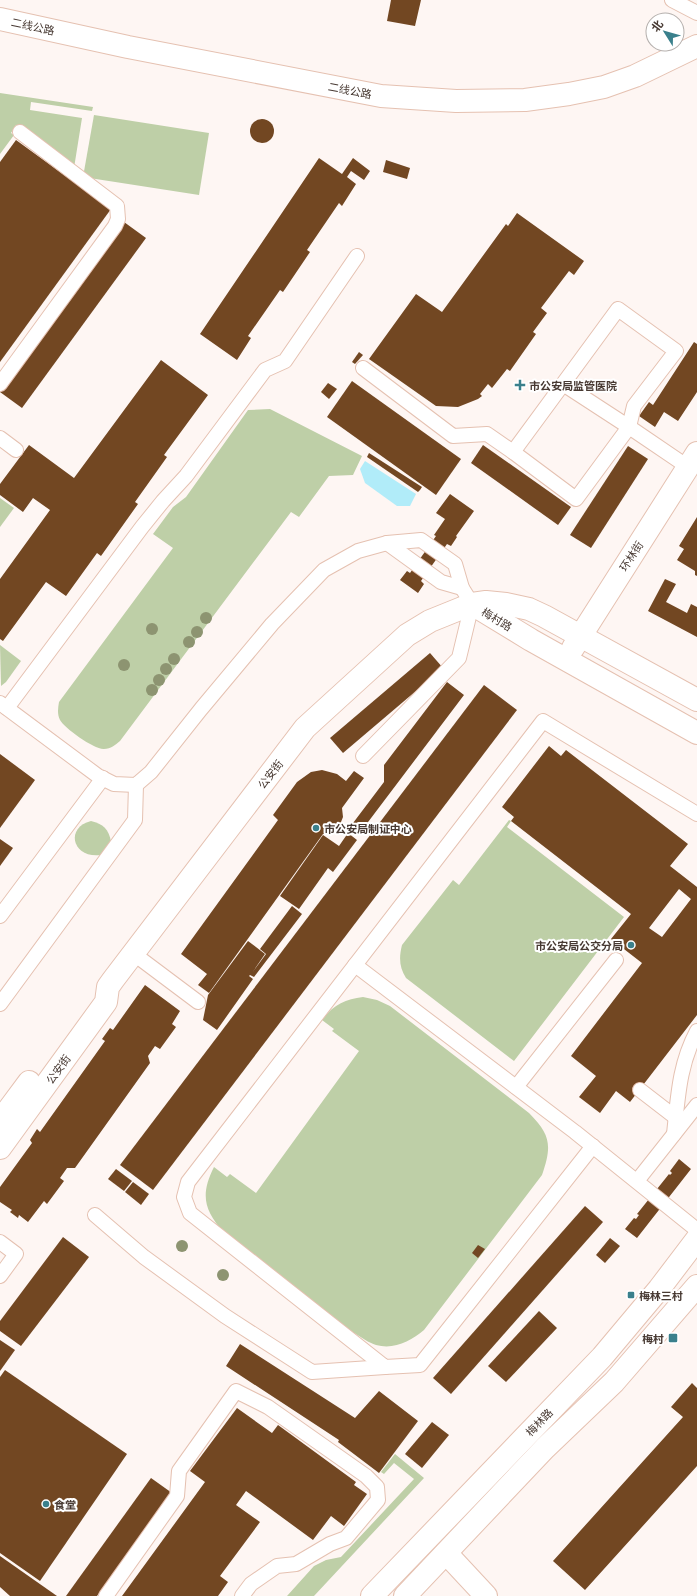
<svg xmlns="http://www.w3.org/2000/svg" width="697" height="1596" font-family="'Noto Sans','Noto Sans SC',sans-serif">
<rect width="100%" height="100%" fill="#fef6f3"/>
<g fill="#becfa7">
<path d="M0 93 93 107 92 111 31 102 30 110 82 118 74 168 16 125 11 133 14 135 0 154Z"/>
<path d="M94 115 209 133 199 195 83 177Z"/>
<path d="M270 409 362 456 353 475 329 476 299 517 291 512 120 741C115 745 111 749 104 749 95 750 64 728 60 720 57 714 58 708 59 702L173 548 153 534 173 507 186 497 248 410Z"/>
<path d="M0 498 14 508 0 527Z"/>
<path d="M0 645 21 661 6 682 1 686Z"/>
<path d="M509 820 511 821 507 827 624 917 514 1061 406 978C399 967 399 957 402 945L453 880 459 885Z"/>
<path d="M91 821C103 824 109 829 111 842L101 855C73 859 64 828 91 821Z"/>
<path d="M363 997 377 1000 390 1006 529 1113C551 1135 552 1146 542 1175L424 1330C411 1341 394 1350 376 1345 369 1343 361 1337 354 1333L224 1233C204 1210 200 1195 214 1167L227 1177 230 1174 256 1193 359 1051 332 1031 334 1029 322 1020C333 1005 345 999 363 997Z"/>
<path d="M395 1454 424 1478 314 1596H287L314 1566 326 1560 341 1557 414 1479 394 1463 384 1474 381 1472Z"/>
</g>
<path fill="#b1ecf9" d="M365 461 416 494 410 506H397L365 483 360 469Z"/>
<g fill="#724722" fill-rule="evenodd">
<path d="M391 0H421L415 26 387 21Z"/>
<circle cx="262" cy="131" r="12"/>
<path d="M16 140 111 209 0 362V162Z"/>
<path d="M319 158 342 174 353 158 370 171 364 180 351 171 347 177 356 184 342 206 339 203 307 250 310 252 283 292 280 290 248 336 251 338 237 360 200 334Z"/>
<path d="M386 160 410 168 407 179 383 172Z"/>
<path d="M517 213 584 261 574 275 569 271 541 308 547 313 533 332 536 334 510 371 507 369 492 388 488 384 480 394 482 396 478 399 458 407 436 406 369 359 416 294 442 312 506 224 508 226Z"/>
<path d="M124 222 146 238 22 408 0 392Z"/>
<path d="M694 342 697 344V392L678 421 664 412 655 427 639 416 649 402 653 405Z"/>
<path d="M359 352 363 355 355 364 352 362Z"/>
<path d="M161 360 208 395 164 455 167 457 135 502 138 504 101 556 97 553 66 596 46 582 3 641 0 639V579L50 510 33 498 23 512 0 495V484L29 445 74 478Z"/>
<path d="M352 381 461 459 436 495 327 417Z"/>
<path d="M328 383 337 389 329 399 321 392Z"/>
<path d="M483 445 571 507 558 525 471 463Z"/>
<path d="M628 446 648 459 591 548 570 535Z"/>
<path d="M369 453 422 487 420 490 418 492 367 457Z"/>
<path d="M450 494 474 511 456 536 457 537 451 546 447 544 421 581 424 584 418 593 400 580 407 571 410 573 436 536 434 535 445 519 436 513Z"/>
<path d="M697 517V576L695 575V571L677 560 684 549 679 546Z"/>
<path d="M665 579 676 584 666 602 687 613 691 604 697 607V637L648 611Z"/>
<path d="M430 653 443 668 343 753 330 738Z"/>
<path d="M447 682 464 695 359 834 350 827 384 782V765Z"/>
<path d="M484 685 517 710 153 1190 120 1165Z"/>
<path d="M549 746 561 756 566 750 688 844 670 866 697 887V1015L630 1102 616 1091 600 1113 579 1097 596 1076 571 1056 642 963 611 939 631 914 511 821 514 817 502 807ZM679 889 691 899 662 937 649 928Z"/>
<path d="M0 754 35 780 0 828Z"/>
<path d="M322 770 337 774 346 781 354 771 364 778 342 808 343 817 339 827 331 834H323L209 993 198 985 207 974 181 954 278 820 273 815 297 782 311 772Z"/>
<path d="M348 833 357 840 333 872 328 868 299 909 280 896 323 835 339 846Z"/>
<path d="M0 839 13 848 0 866Z"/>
<path d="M292 906 302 914 254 977 250 975 249 976 253 979 217 1030 203 1020 208 995 248 941 265 954 252 973 266 954 260 949Z"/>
<path d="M145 985 180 1011 172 1024 176 1027 160 1049 155 1046 148 1056 150 1063 75 1168H67L60 1178 64 1181 47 1204 44 1201 28 1222 19 1215 18 1218 10 1212 12 1210 0 1202V1187L32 1143 30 1140 37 1129 40 1132 105 1041 102 1039 110 1028 113 1030Z"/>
<path d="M679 1159 691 1169 637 1238 625 1229 634 1218 636 1219 639 1215 637 1214 669 1174 670 1175 672 1173 670 1171Z"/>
<path d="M116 1169 132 1181 124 1191 108 1179Z"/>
<path d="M133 1182 149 1194 141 1205 125 1192Z"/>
<path d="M585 1206 603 1222 451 1394 433 1378Z"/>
<path d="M63 1237 89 1257 21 1346 0 1331V1321Z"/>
<path d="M610 1238 620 1246 605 1263 596 1255Z"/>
<path d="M478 1245 485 1249 478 1258 472 1253Z"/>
<path d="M539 1311 557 1328 506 1382 488 1366Z"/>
<path d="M0 1340 15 1350 0 1371Z"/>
<path d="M240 1344 355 1418 379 1391 418 1421 379 1473 338 1442 339 1440 226 1366Z"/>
<path d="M5 1370 127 1454 40 1581 0 1553V1377Z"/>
<path d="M692 1383 697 1388V1466L585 1590 553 1561 683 1417 671 1407Z"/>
<path d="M237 1408 272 1433 278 1425 356 1482 354 1485 367 1494 344 1526 331 1516 313 1540 246 1491 236 1505 260 1522 220 1576 228 1582 218 1596H122L205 1482 190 1471Z"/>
<path d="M432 1422 449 1435 422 1468 405 1454Z"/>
<path d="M151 1478 172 1493 97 1596H66Z"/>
<path d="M0 1556 57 1596H10L0 1587Z"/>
</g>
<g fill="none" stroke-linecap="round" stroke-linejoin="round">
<defs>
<g id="lane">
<path d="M672 0 697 13"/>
<path d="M363 368 453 436 487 434 513 452 563 384"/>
<path d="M0 384 115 226 118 219 117 206 20 132"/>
<path d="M0 438 16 450"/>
<path d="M513 452 576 499 629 427 634 406 676 351 618 309 563 384 629 427 635 431 688 467"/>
<path d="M387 543 441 582 462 588"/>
<path d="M0 703 98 776 114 784 136 785 151 772 201 709 272 624 324 570 358 551 387 543 421 540 455 564 462 588 472 604 459 658 363 756"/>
<path d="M7 708 142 527 163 501 186 476 265 370 285 361 357 256"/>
<path d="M0 916 103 778"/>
<path d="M134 954 198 1002"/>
<path d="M355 965 575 1132 697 1230"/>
<path d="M0 1004 135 820 136 785"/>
<path d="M516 1087 616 960"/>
<path d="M640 1090 675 1117"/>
<path d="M674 1134C678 1097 679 1065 697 1031"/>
<path d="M593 1146 420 1365 385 1367 190 1213 184 1197 188 1182 543 721 697 814"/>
<path d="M637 1181 697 1105"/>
<path d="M95 1215 144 1257 225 1316 312 1372 385 1367"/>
<path d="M0 1242 16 1254 0 1276"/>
<path d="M106 1596 177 1496 179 1471 236 1391 268 1407 366 1476 377 1487 378 1500 346 1538 330 1544 296 1564 277 1566 251 1584 242 1596"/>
</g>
<g id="street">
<path d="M0 19 128 47 381 96 456 101 525 100 569 94 604 87 635 76 697 46"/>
<path d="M446 1553 486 1596"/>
</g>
<g id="secondary">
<path d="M472 604 531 640 697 733"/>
<path d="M573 648 697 453"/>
<path d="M0 1121 29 1082"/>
<path d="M0 1148 106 1002 108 987 113 980 305 728 407 635 430 621 472 604 486 602 506 604 529 609 544 616 697 700"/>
<path d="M372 1596 602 1357 659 1289 697 1239"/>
<path d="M405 1596 545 1448 614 1382 697 1286"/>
</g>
</defs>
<use href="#lane" stroke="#e5c1b1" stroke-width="16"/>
<use href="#street" stroke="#e5c1b1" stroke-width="24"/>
<use href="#secondary" stroke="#e5c1b1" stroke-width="24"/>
<use href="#lane" stroke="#fff" stroke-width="14"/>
<use href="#street" stroke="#fff" stroke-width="22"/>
<use href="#secondary" stroke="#fff" stroke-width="22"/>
</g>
<g fill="#8d9471">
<circle cx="206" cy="618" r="6"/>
<circle cx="152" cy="629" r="6"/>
<circle cx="197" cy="632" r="6"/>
<circle cx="189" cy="642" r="6"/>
<circle cx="174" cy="659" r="6"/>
<circle cx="124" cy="665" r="6"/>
<circle cx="166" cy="669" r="6"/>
<circle cx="159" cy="680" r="6"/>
<circle cx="152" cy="690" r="6"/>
<circle cx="182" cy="1246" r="6"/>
<circle cx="223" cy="1275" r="6"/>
</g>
<g fill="#3a808c" stroke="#fff" stroke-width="1.5">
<path d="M518 379h4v4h4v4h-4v4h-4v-4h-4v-4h4z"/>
<circle cx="316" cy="828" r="4"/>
<circle cx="631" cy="945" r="4"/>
<rect x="627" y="1291" width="8" height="8" rx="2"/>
<rect x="668" y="1333" width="10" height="10" rx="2"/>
<circle cx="46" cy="1504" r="4"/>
</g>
<g text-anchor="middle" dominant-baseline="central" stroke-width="4" stroke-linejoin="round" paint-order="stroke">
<g font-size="11" fill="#473932" stroke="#fff">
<text transform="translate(33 26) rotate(12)">二线公路</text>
<text transform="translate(350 90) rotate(11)">二线公路</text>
<text transform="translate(631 556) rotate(-57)">环林街</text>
<text transform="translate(497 619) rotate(31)">梅村路</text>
<text transform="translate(270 774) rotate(-52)">公安街</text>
<text transform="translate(58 1069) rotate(-54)">公安街</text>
<text transform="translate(539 1422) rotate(-46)">梅林路</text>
</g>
<g font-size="11" font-weight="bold" fill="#473932" stroke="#fff" text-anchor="start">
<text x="529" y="385">市公安局监管医院</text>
<text x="324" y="828">市公安局制证中心</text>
<text x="623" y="945" text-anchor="end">市公安局公交分局</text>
<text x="639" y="1295">梅林三村</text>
<text x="664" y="1338" text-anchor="end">梅村</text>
<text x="54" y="1504">食堂</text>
</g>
</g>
<g transform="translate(665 32) rotate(307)"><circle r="19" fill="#ffffff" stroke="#b5b0ad"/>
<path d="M0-3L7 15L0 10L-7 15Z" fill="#3a808c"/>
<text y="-6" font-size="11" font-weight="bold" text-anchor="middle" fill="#473932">北</text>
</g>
</svg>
